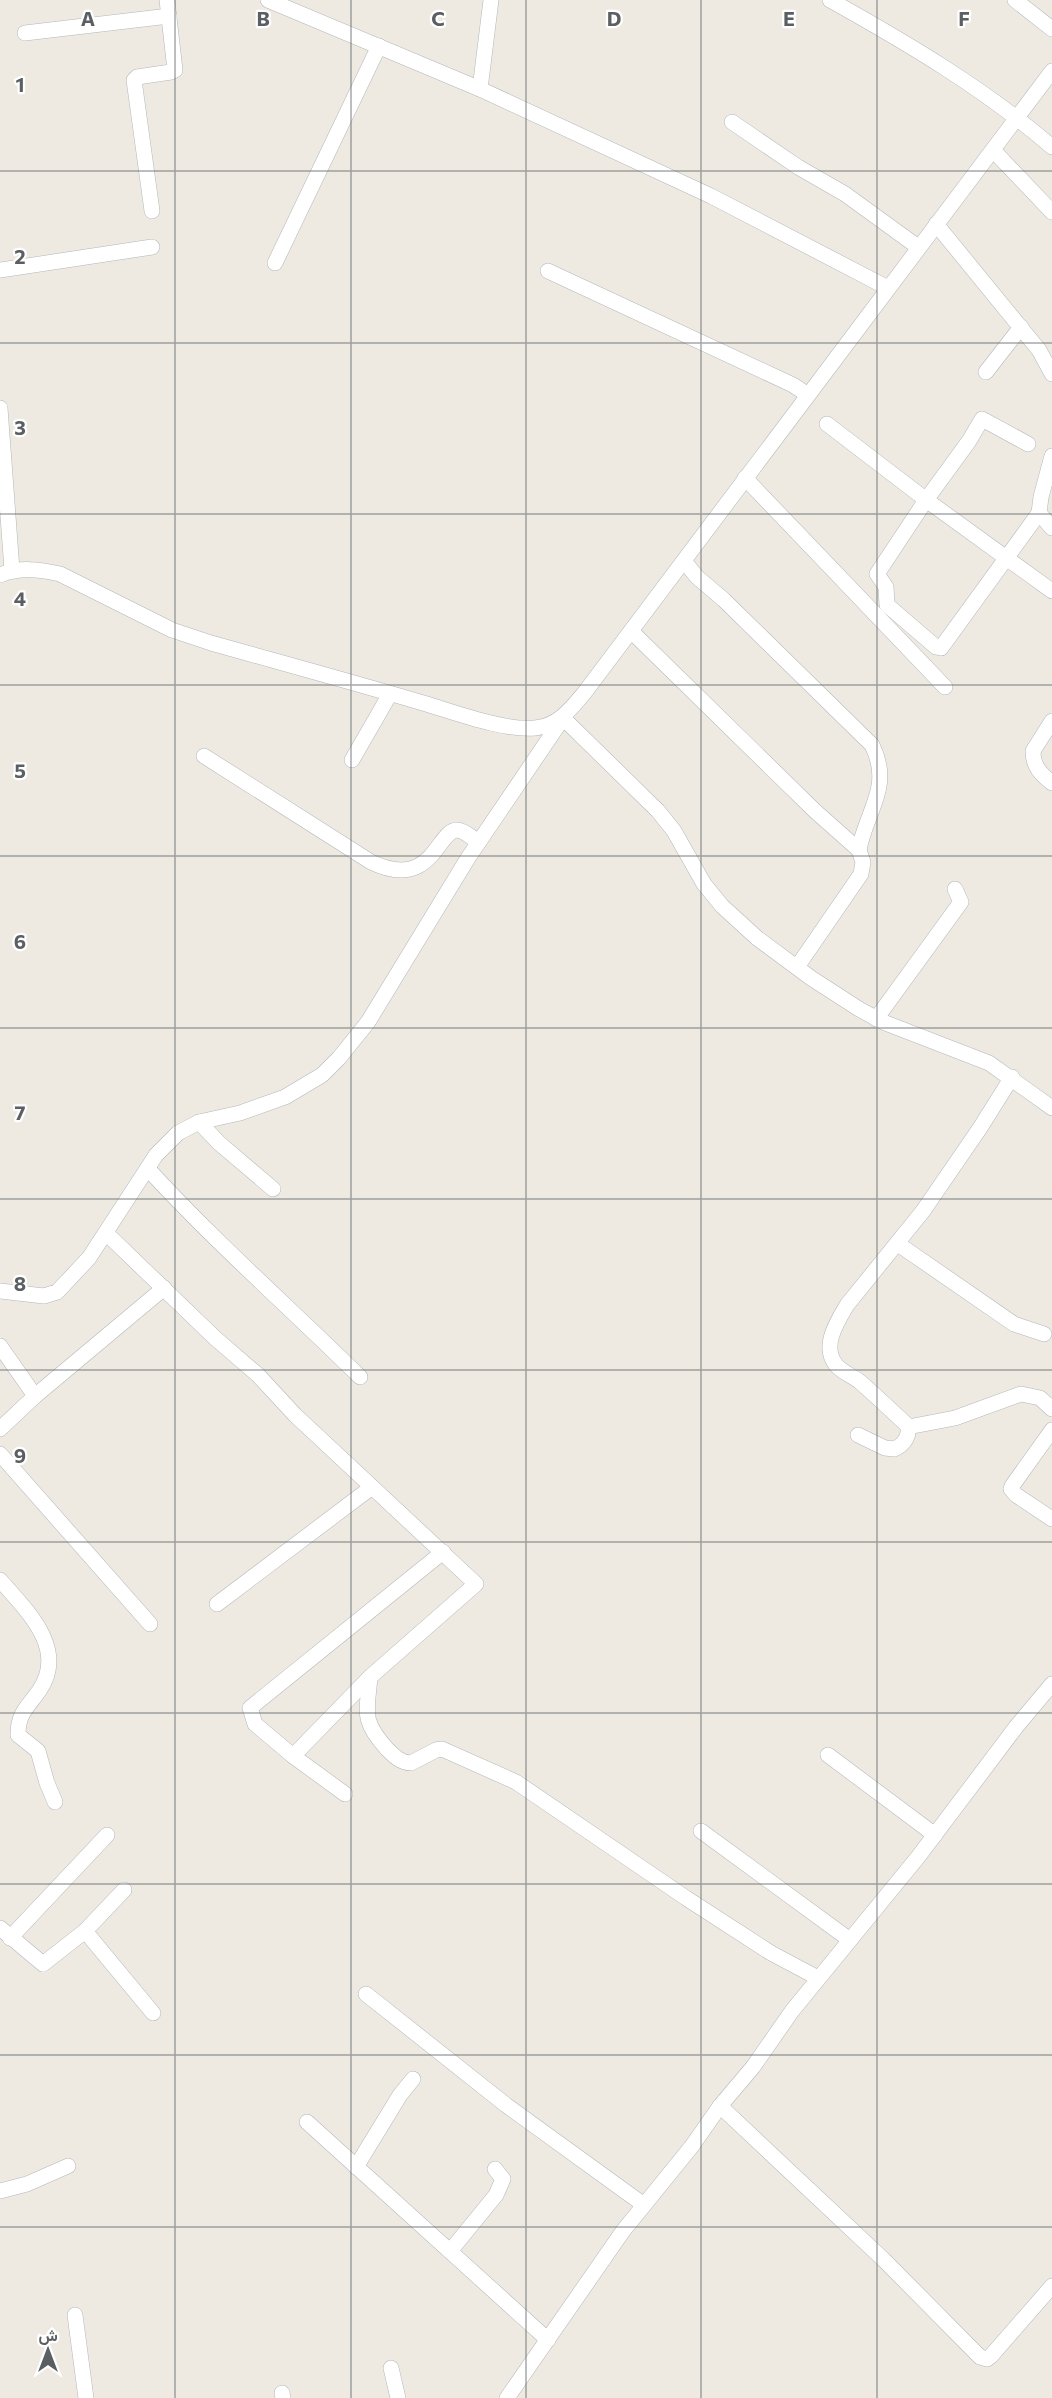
<svg xmlns="http://www.w3.org/2000/svg" width="1052" height="2398" font-family="Commissioner,Vazirmatn,sans-serif">
<rect width="100%" height="100%" fill="#eeeae2"/>
<g fill="none" stroke-linecap="round" stroke-linejoin="round">
<defs>
<g id="minor">
<path d="M268 0 480 89 711 196 888 288"/>
<path d="M830 0C907 43 985 89 1052 147"/>
<path d="M1015 0 1052 29"/>
<path d="M25 33 169 16"/>
<path d="M480 89 491 0"/>
<path d="M732 122 798 167 845 194 918 247"/>
<path d="M993 150 1052 212"/>
<path d="M152 211 134 80 137 77 171 72 175 70 167 0"/>
<path d="M936 224 1039 350 1052 374"/>
<path d="M275 263 379 46"/>
<path d="M0 270 152 247"/>
<path d="M548 271 793 385 808 395"/>
<path d="M986 372 1021 327"/>
<path d="M0 408 12 570"/>
<path d="M827 424 929 502 1052 591"/>
<path d="M1028 444 982 419 969 441 926 500 877 574 886 587 887 605 936 647 941 648 1039 513"/>
<path d="M1052 456 1041 497 1039 513 1052 528"/>
<path d="M745 478 945 687"/>
<path d="M684 561 697 577 724 600 872 745C893 787 866 811 859 850"/>
<path d="M0 575C19 567 39 569 60 574L172 630 211 643C282 663 352 682 423 703 454 712 504 731 535 728 558 726 571 709 585 692L1052 71"/>
<path d="M631 631 815 811 859 850 863 862 861 874 797 967"/>
<path d="M1052 721 1033 751C1033 767 1041 774 1052 783"/>
<path d="M204 756 371 862C434 892 437 828 458 830 465 831 473 839 479 842"/>
<path d="M352 760 390 694"/>
<path d="M876 1019 961 902 955 889"/>
<path d="M199 1122 219 1143 273 1189"/>
<path d="M148 1169C215 1242 289 1307 360 1377"/>
<path d="M106 1233 215 1338 258 1375 295 1415 476 1584 370 1677 293 1756 345 1794"/>
<path d="M898 1244 1014 1324 1044 1334"/>
<path d="M0 1291 44 1296 57 1292 89 1258 156 1155 178 1133 199 1122 240 1113 285 1097 322 1075 339 1058 368 1022 468 858 563 718 658 811 674 831 704 884 722 906 757 938 811 978 859 1009 883 1022 989 1063 1052 1108"/>
<path d="M0 1346 35 1396"/>
<path d="M908 1427 955 1418 1021 1394 1040 1398 1052 1409"/>
<path d="M0 1429 35 1396 164 1288"/>
<path d="M1052 1430 1012 1486 1011 1489 1016 1495 1052 1519"/>
<path d="M858 1435 885 1448 894 1449C904 1445 911 1435 907 1425 891 1410 875 1395 859 1381 852 1376 842 1372 836 1365 821 1346 837 1322 847 1305L923 1211 980 1128 1012 1077"/>
<path d="M0 1454 150 1624"/>
<path d="M0 1580C27 1611 68 1649 39 1691 27 1708 18 1713 18 1735L38 1751 47 1783 55 1802"/>
<path d="M217 1604 372 1487"/>
<path d="M370 1677C367 1713 361 1720 387 1749 394 1756 401 1763 411 1763L436 1750 442 1749 516 1782 686 1898 771 1953 818 1978"/>
<path d="M828 1755 935 1835"/>
<path d="M293 1756 255 1724 250 1708 443 1552"/>
<path d="M701 1831 850 1940"/>
<path d="M0 1928 43 1964 85 1931 124 1890"/>
<path d="M85 1931 153 2013"/>
<path d="M10 1938 107 1835"/>
<path d="M366 1994 506 2105 644 2205"/>
<path d="M720 2106 884 2260 980 2357 987 2359 991 2356 1052 2286"/>
<path d="M307 2122 548 2340"/>
<path d="M356 2167 400 2095 413 2079"/>
<path d="M0 2191 27 2184 68 2166"/>
<path d="M451 2250 496 2195 503 2179 495 2169"/>
<path d="M75 2315 86 2398"/>
<path d="M391 2368 398 2398"/>
<path d="M282 2393 283 2398"/>
<path d="M507 2398 623 2231 692 2146 720 2106 753 2067 792 2011 918 1857 1016 1727 1052 1684"/>
</g>
</defs>
<use href="#minor" stroke="#b3b6ba" stroke-width="16"/>
<use href="#minor" stroke="#fff" stroke-width="15"/>
</g>
<path fill="none" stroke="#5b5f63" stroke-width="1.5" stroke-opacity="0.55" d="M175 0V2398M351 0V2398M526 0V2398M701 0V2398M877 0V2398M0 171H1052M0 343H1052M0 514H1052M0 685H1052M0 856H1052M0 1028H1052M0 1199H1052M0 1370H1052M0 1542H1052M0 1713H1052M0 1884H1052M0 2055H1052M0 2227H1052"/>
<g font-size="20" text-anchor="middle" font-weight="bold" fill="#5b5f63" stroke="#fff" stroke-width="4.5" stroke-linejoin="round" paint-order="stroke">
<text x="88" y="26">A</text>
<text x="263" y="26">B</text>
<text x="438" y="26">C</text>
<text x="614" y="26">D</text>
<text x="789" y="26">E</text>
<text x="964" y="26">F</text>
<text x="20" y="92">1</text>
<text x="20" y="264">2</text>
<text x="20" y="435">3</text>
<text x="20" y="606">4</text>
<text x="20" y="778">5</text>
<text x="20" y="949">6</text>
<text x="20" y="1120">7</text>
<text x="20" y="1291">8</text>
<text x="20" y="1463">9</text>
</g>
<g transform="translate(48 2350)" stroke="#ffffff" stroke-width="4.5" paint-order="stroke">
<path d="M0-4.5L10 22L0 15L-10 22Z" fill="#5b5f63"/>
<text y="-9" font-size="16" font-weight="bold" text-anchor="middle" fill="#5b5f63">ش</text>
</g>
</svg>
